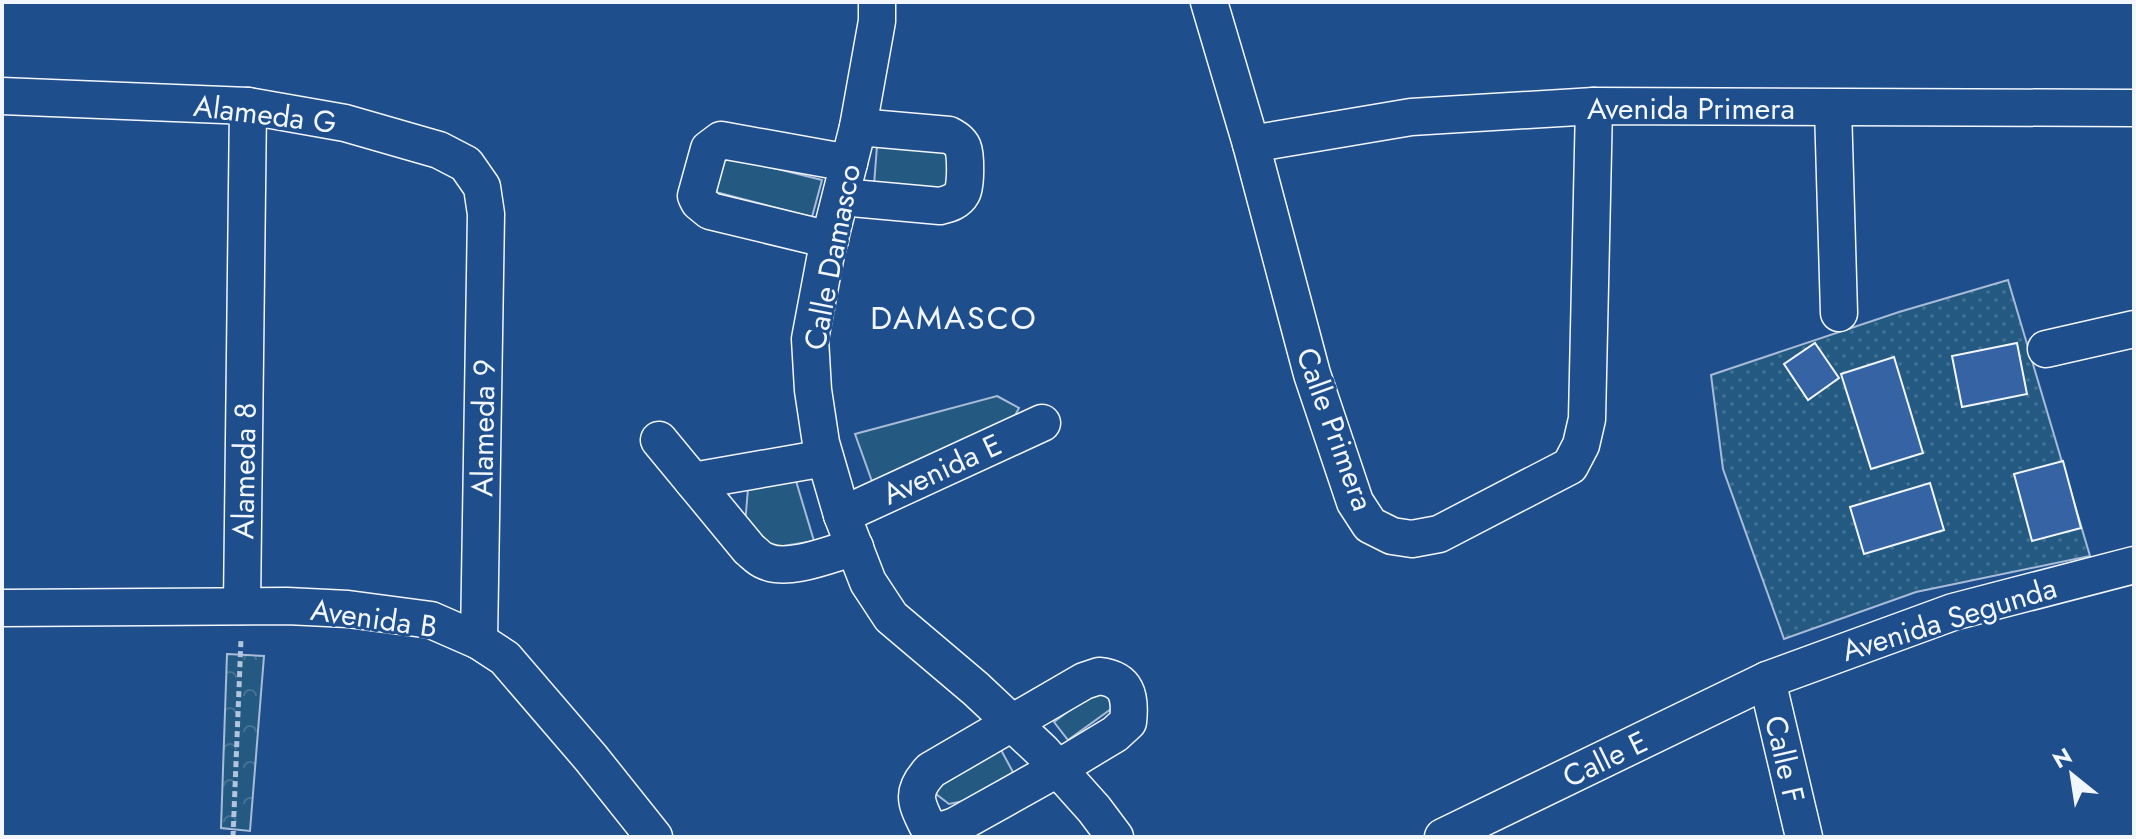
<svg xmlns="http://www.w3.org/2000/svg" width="2136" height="839" font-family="Jost,sans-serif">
<defs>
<pattern id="grass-dots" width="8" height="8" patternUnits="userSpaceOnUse" patternTransform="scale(2)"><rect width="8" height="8" fill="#245a82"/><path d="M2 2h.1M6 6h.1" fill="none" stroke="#447295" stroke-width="1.8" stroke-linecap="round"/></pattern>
<pattern id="forest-crowns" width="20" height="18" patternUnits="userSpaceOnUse" patternTransform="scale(2)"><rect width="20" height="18" fill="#245a82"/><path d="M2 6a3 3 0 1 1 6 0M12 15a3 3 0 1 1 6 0" fill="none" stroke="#447295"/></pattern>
</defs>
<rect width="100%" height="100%" fill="#1f4e8c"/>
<path fill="url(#grass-dots)" stroke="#a8bbd7" stroke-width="2" d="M2008 280 2090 556 1916 592 1784 639 1723 469 1711 375 1899 312Z"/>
<path fill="url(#forest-crowns)" stroke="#a8bbd7" stroke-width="2" d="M227 654 264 656 250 831 221 828Z"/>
<g fill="#245a82" stroke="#a8bbd7" stroke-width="2">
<path d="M877 146 950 150 947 189 874 185Z"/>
<path d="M721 155 822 180 812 217 712 191Z"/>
<path d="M997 396 1019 408 1008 429 874 487 855 434Z"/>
<path d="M796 481 814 541 771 548 745 524 748 489Z"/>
<path d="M1099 688 1109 692 1111 709 1068 740 1054 722Z"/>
<path d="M1000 748 1014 774 964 801 949 804 936 794 938 783Z"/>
</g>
<g fill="#3563a3" stroke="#f2f6ff" stroke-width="2">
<path d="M1815 343 1839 378 1808 400 1784 364Z"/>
<path d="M2017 343 2027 394 1962 407 1952 356Z"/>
<path d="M1894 357 1923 453 1871 469 1841 374Z"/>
<path d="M2063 461 2081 528 2032 541 2014 474Z"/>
<path d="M1930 483 1944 530 1864 554 1850 507Z"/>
</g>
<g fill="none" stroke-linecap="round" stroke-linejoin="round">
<defs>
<g id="minor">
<path d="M877 2V21L858 127 826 254 810 339 813 390 821 443 842 515 868 582 891 617 976 689 1042 751 1094 809 1115 837"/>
<path d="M1209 2 1251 144 1312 374 1355 502 1370 525 1392 536 1412 539 1439 534 1570 466 1581 445 1587 419 1594 106"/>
<path d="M2 96 248 106 345 123 439 150 466 164 482 187 486 214 479 641"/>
<path d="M1833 108 1839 313"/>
<path d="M1251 144 1411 117 1594 106 2134 108"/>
<path d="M841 197 940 206C948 204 957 202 962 193 966 187 966 155 963 148 961 142 955 138 949 135L858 127"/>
<path d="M830 240 710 211 699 202 696 196 709 149 721 140 849 163"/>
<path d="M2046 349 2134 329"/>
<path d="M659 440 749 549C754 553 759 559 765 561 789 572 830 554 855 547"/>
<path d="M693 481 825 458"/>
<path d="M842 515 1042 423"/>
<path d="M242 606 248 106"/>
<path d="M2 608 287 606 348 609 431 620 479 641 505 658 591 758 654 837"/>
<path d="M1099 676C1127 679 1131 696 1128 722L1115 734 1057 769 955 826 940 831 927 825C915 801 911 791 931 770L1084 681Z"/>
<path d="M1767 680 1804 837"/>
<path d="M1443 837 1767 680 1953 612 2134 565"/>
</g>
</defs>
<use href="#minor" stroke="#f2f6ff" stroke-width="39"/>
<path stroke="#b3c4dc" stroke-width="5" stroke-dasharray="6 4" stroke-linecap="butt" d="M233 837 241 639"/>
<use href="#minor" stroke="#1f4e8c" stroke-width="36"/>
</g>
<g text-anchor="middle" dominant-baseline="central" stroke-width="6" stroke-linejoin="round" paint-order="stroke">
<g font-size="30" fill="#f2f6ff" stroke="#1f4e8c">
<text x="1691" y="108">Avenida Primera</text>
<text transform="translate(265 114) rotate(7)">Alameda G</text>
<text transform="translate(832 257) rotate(-79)">Calle Damasco</text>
<text transform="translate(483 428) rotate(-89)">Alameda 9</text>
<text transform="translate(1335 429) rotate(70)">Calle Primera</text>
<text transform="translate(942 469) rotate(-25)">Avenida E</text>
<text transform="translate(244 471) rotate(-89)">Alameda 8</text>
<text transform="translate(374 618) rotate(8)">Avenida B</text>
<text transform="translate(1949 619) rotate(-17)">Avenida Segunda</text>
<text transform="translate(1605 759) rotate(-26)">Calle E</text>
<text transform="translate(1785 759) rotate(77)">Calle F</text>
</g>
<g font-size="32" letter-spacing="2" fill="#f2f6ff" stroke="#1f4e8c">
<text x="954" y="318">DAMASCO</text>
</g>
</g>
<rect width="2136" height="839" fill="none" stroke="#f2f6ff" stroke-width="8"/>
<g transform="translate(2072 775) rotate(330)" stroke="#1f4e8c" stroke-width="6" paint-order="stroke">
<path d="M0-6L14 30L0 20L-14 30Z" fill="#f2f6ff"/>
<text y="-12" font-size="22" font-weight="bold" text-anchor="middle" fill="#f2f6ff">N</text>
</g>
</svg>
